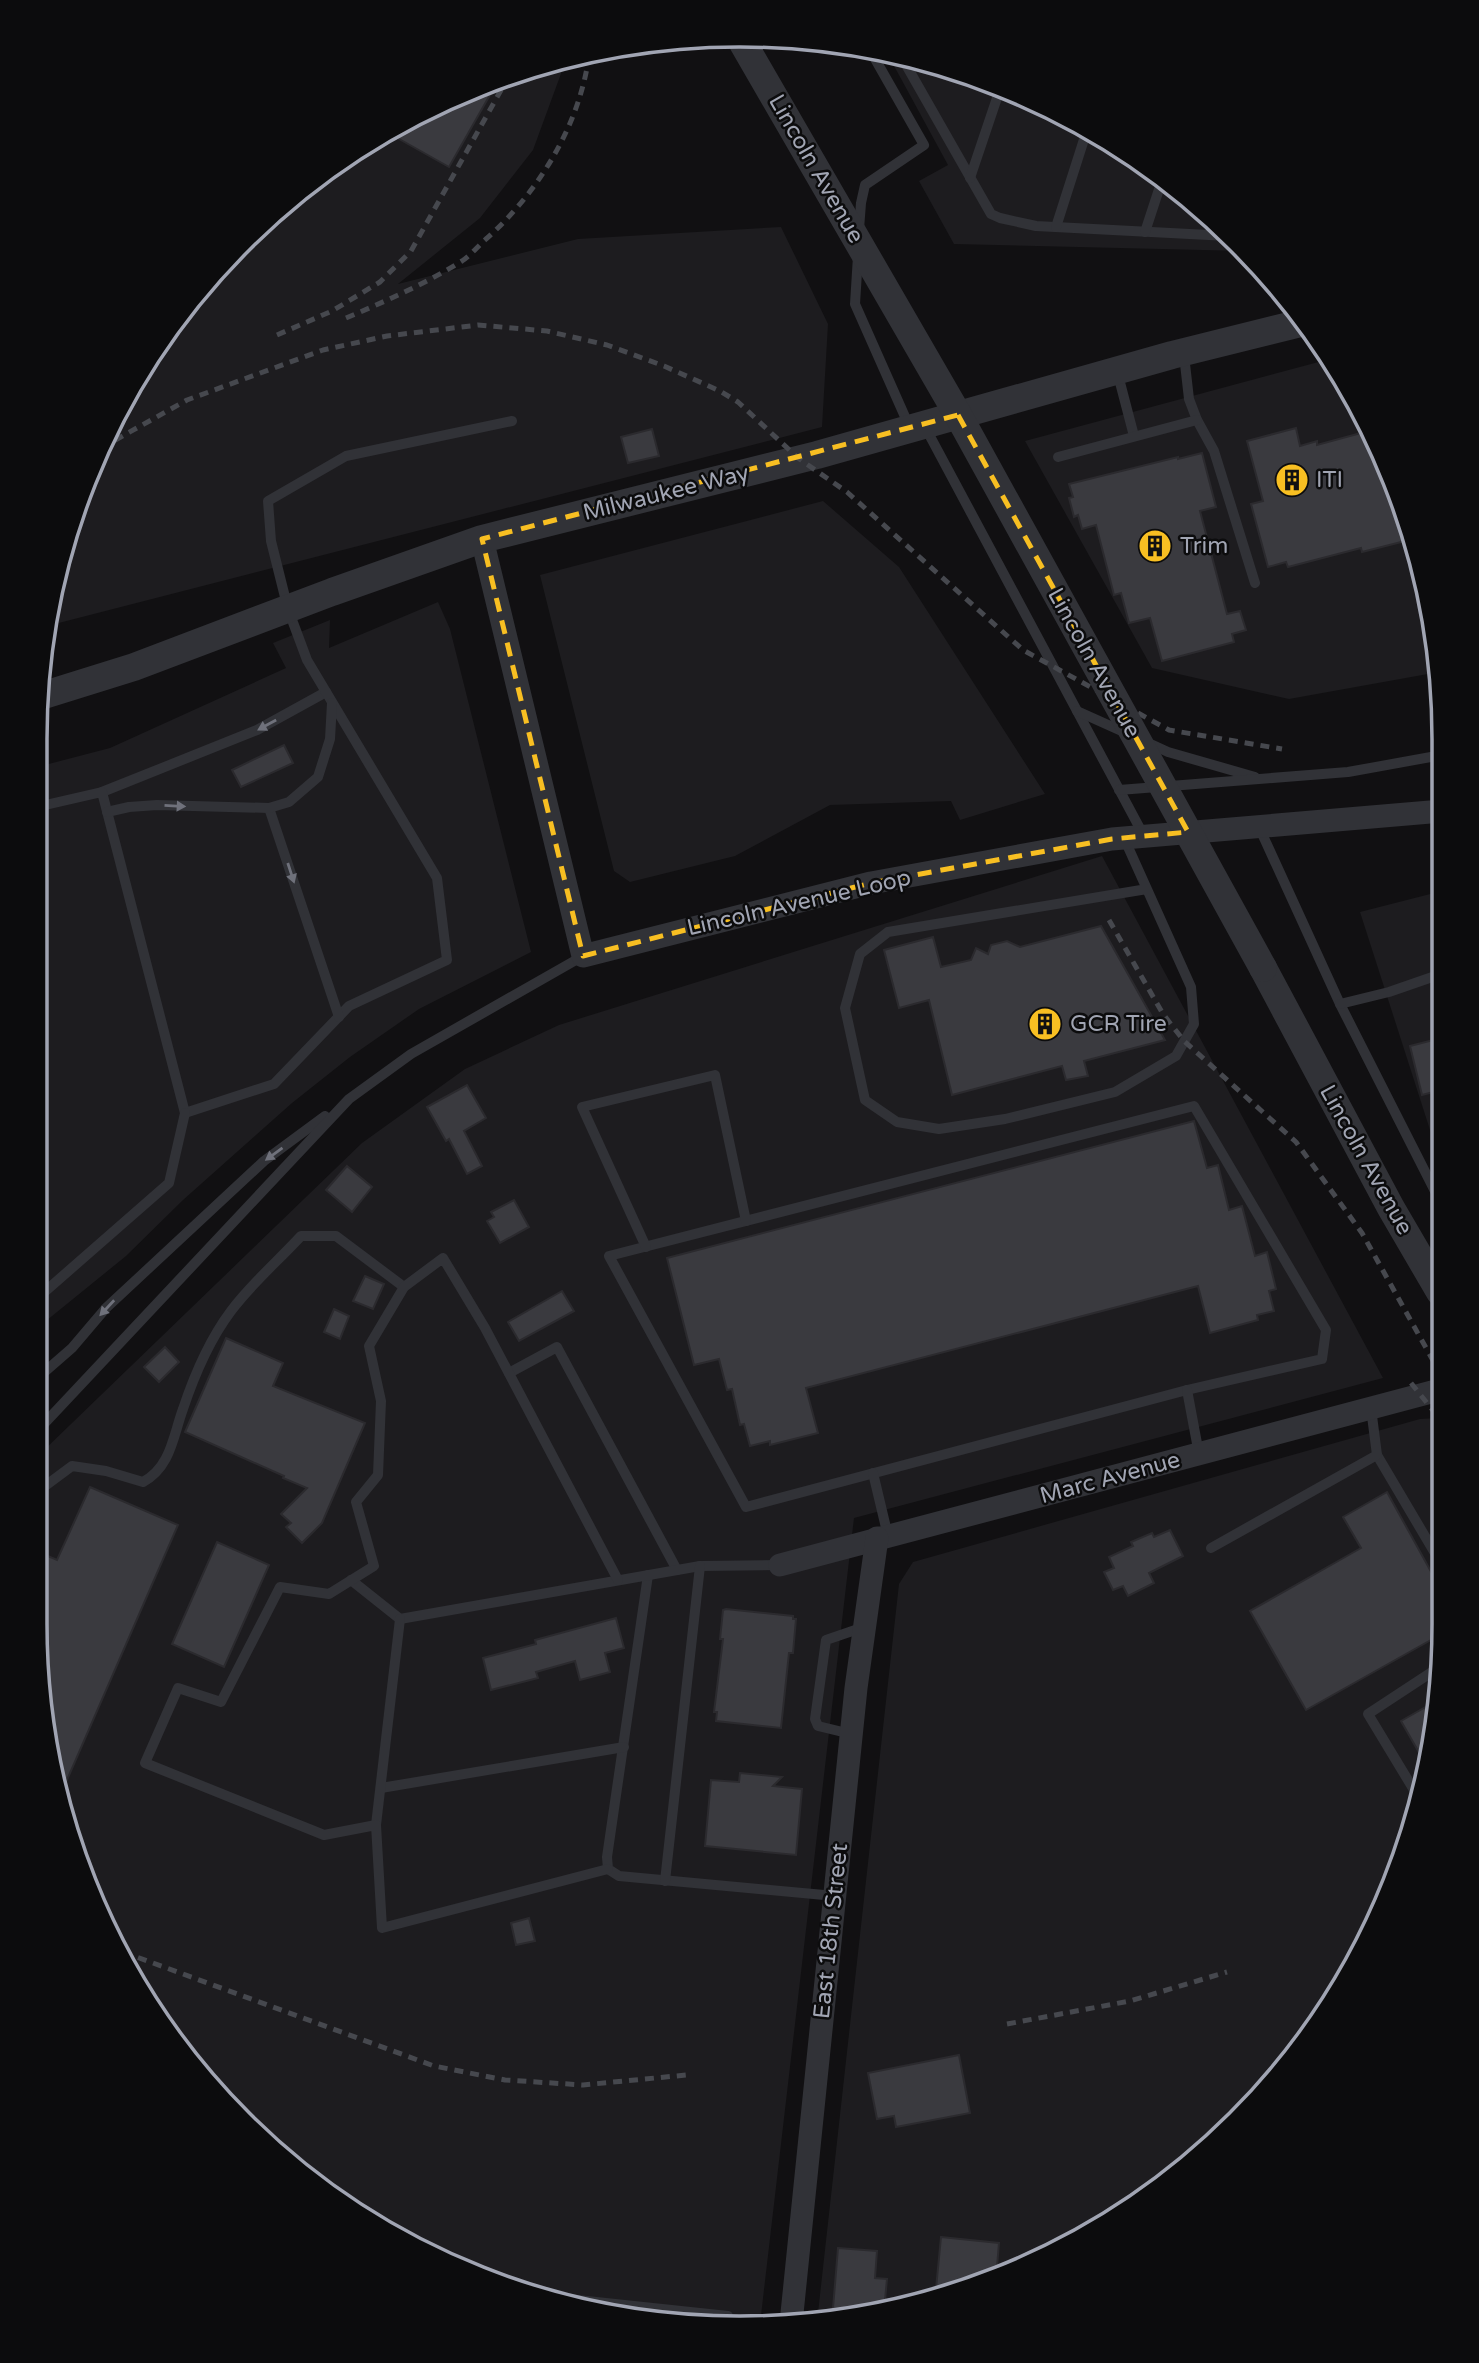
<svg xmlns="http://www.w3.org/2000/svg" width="1479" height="2363" font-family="'Varela Round',sans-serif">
<rect width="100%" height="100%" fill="#111012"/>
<g fill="#1d1c1f">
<path d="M887 53 922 59 1051 108 1169 181 1244 251 954 244 919 181 948 165Z"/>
<path d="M566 60 533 150 480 218 398 284 578 239 781 227 828 324 822 427 47 626 89 470 181 310 275 210 388 129 513 72Z"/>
<path d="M1326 360 1371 428 1420 557 1439 672 1289 699 1152 668 1025 441Z"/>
<path d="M823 501 899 567 1045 794 960 820 951 801 830 805 735 856 630 882 614 871 540 575Z"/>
<path d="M438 602 450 629 531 952 419 1009 350 1057 292 1103 183 1200 126 1256 41 1325V766L110 748 286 668 273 643 330 620 329 648Z"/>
<path d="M1102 856 1383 1378 854 1518 760 2324 694 2327 513 2290 388 2234 311 2183 241 2121 154 2015 72 1850 41 1716V1453L362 1143 465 1069 559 1025Z"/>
<path d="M1442 891 1440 1161 1360 912Z"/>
<path d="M1439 1418 1438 1715 1390 1893 1298 2053 1204 2153 1131 2209 1009 2274 922 2304 831 2322H817L899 1584 913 1562 1420 1419Z"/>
</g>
<g fill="#3a3a3f" stroke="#2b2a2e" stroke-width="2">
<path d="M499 79 449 167 385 131 388 129Z"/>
<path d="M1296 428 1300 446 1317 441V445L1372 430 1413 539 1362 552 1361 548 1288 567 1286 562 1268 567 1251 504 1263 501 1247 441Z"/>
<path d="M652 429 659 456 628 463 621 437Z"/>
<path d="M1202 453 1216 507 1200 511 1227 614 1240 611 1246 630 1232 634 1234 642 1162 661 1150 618 1129 623 1121 593 1114 595 1096 525 1082 529 1078 515 1074 517 1069 498 1073 497 1069 484 1178 457V459Z"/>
<path d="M284 745 293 763 241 787 232 770Z"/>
<path d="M1101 926 1165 1040 1084 1061 1088 1076 1066 1080 1062 1066 952 1095 929 1000 899 1008 884 950 933 937 941 967 971 960 976 948 988 954 991 945 1007 941 1020 947Z"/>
<path d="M1441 1038V1090L1422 1095 1410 1046Z"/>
<path d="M467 1085 486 1118 464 1131 482 1166 467 1174 449 1139 446 1141 427 1107Z"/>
<path d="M1194 1121 1207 1168 1218 1165 1229 1210 1242 1206 1255 1256 1267 1252 1276 1289 1269 1291 1274 1311 1257 1315 1258 1320 1210 1333 1198 1286 806 1388 818 1433 770 1445V1441L750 1446 744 1424 740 1425 732 1389 727 1390 719 1359 694 1365 667 1258Z"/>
<path d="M347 1166 372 1187 352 1212 326 1190Z"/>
<path d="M514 1200 529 1227 500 1243 487 1221 494 1217 491 1212Z"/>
<path d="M365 1276 384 1284 373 1309 353 1301Z"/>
<path d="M562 1291 574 1311 519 1341 508 1322Z"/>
<path d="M334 1309 349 1316 340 1339 324 1332Z"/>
<path d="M226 1338 283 1363 273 1386 365 1423 322 1523 302 1543 286 1527 291 1523 281 1514 307 1488 283 1478 284 1476 185 1432Z"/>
<path d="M165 1347 179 1362 159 1382 144 1367Z"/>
<path d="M90 1487 178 1525 60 1796 41 1716V1553L57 1560Z"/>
<path d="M1387 1492 1439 1586 1438 1636 1306 1710 1250 1611 1361 1548 1343 1517Z"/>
<path d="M1170 1530 1183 1556 1149 1573 1154 1583 1128 1596 1123 1586 1113 1590 1104 1572 1114 1568 1109 1557 1133 1546 1131 1542 1152 1533 1154 1537Z"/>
<path d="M217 1542 269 1565 224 1667 172 1644Z"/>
<path d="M726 1609 793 1616V1619H796L793 1653H789L781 1728 716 1721 717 1712H714L723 1639H720L723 1610Z"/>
<path d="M616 1618 624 1648 605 1653 610 1672 580 1680 575 1661 536 1672 538 1678 491 1690 483 1658 536 1644 535 1640Z"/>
<path d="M1438 1700V1715L1425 1763 1401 1721Z"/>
<path d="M740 1773 782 1777 773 1786 802 1789 796 1855 705 1846 711 1780 739 1782Z"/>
<path d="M529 1918 535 1941 516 1945 511 1923Z"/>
<path d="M959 2055 970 2113 896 2127 894 2116 877 2119 868 2073Z"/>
<path d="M941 2237 999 2243 996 2279 935 2299Z"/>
<path d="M838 2248 877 2251 875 2278 887 2279 884 2311 833 2308Z"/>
</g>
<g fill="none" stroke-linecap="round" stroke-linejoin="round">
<g stroke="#313237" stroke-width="10">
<path d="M901 56 991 214 1000 218 1036 226 1228 236"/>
<path d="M970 178 1000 89"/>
<path d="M1056 227 1087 130"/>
<path d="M859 229 861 203 865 185 924 145 870 50"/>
<path d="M1145 232 1163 177"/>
<path d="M858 256 855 304 910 428"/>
<path d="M1184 355 1189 399 1197 420 1214 451 1255 583"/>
<path d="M1117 371 1134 436"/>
<path d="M924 425 1144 836"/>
<path d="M1058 457 1197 420"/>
<path d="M1077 711 1126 733"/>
<path d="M1144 741 1168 752 1255 777"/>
<path d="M1119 790 1348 772 1442 755"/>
<path d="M102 792 257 730 326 692"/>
<path d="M41 806 102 792 185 1113 274 1084 349 1006 447 960 437 878 307 660 288 609 271 541 268 501 346 456 512 421"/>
<path d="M269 808 339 1017"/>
<path d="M107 812 129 807 157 805 269 808 289 802 318 777 330 739 332 703"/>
<path d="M1259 827 1340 1004 1440 1201"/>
<path d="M1124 838 1191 987 1194 1024 1176 1056 1115 1092 1005 1119 939 1129 897 1122 865 1100 845 1008 860 954 888 932 1147 889"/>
<path d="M1340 1004 1389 992 1441 974"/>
<path d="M1194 1106 1326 1330 1322 1359 1187 1390 746 1507 609 1256Z"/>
<path d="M646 1247 582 1107 715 1075 746 1221"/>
<path d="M41 1295 169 1183 185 1113"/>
<path d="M509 1373 557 1347 677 1570"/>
<path d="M41 1375 72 1348 106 1308 264 1161 325 1116"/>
<path d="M1187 1390 1199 1454"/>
<path d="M41 1427 349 1099 411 1054 583 956"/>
<path d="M1377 1455 1439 1560"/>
<path d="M873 1473 888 1536"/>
<path d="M41 1489 72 1466 106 1471 143 1482C171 1467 173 1436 183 1409 194 1376 210 1339 231 1311 251 1284 278 1261 301 1236H336L404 1287"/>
<path d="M1211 1548 1377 1455 1371 1408"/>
<path d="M648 1575 607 1857 608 1869 619 1876 835 1896"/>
<path d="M351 1580 400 1619 700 1566 780 1565"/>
<path d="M851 1734 818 1726 815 1719 826 1640 864 1627"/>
<path d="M381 1788 624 1747"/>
<path d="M1417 1795 1368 1714 1438 1668"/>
<path d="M376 1825 400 1619"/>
<path d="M608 1869 382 1928 376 1825 324 1835 145 1763 178 1688 221 1702 280 1587 329 1594 374 1566 356 1502 378 1475 381 1401 369 1346 404 1287 443 1258 485 1328 618 1580"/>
<path d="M665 1881 700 1566"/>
<path d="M540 2296 728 2316 726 2325"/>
</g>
<g stroke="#313237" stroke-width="23">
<path d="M482 539 583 956 871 883 1112 839 1442 811"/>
<path d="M780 1565 1439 1390"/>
<path d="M791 2323 856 1688 877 1538"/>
</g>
<g stroke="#313237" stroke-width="28">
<path d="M41 696 134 667 332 592 482 539 817 455 1172 355 1301 323"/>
<path d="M1263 968 1391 1208 1440 1292"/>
</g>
<g stroke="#46484e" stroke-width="5" stroke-dasharray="9 7" stroke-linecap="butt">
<path d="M346 318C386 301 425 284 462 261 471 255 478 246 486 239 538 193 580 125 589 55"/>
<path d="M277 335 332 311 380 282 411 251 510 74"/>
<path d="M101 448 187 400 323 350 387 336 478 325 547 331 607 345 664 366 720 391 738 402 798 458 847 492 1023 650 1169 730 1282 749"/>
<path d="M1109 920 1163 1014 1184 1041 1296 1142 1362 1233 1440 1373"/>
<path d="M1411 1383 1439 1418"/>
<path d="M123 1952 434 2066 505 2080 583 2085 686 2075"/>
<path d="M1007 2024 1130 2001 1227 1972"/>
</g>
<path stroke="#313237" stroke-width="28" d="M740 38 957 413 1263 968"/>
</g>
<defs><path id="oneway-solid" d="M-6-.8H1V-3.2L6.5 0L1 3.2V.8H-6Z" transform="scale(1.75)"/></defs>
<g fill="#6f717b">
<use href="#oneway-solid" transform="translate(267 725) rotate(151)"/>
<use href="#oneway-solid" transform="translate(175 806) rotate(3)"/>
<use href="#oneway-solid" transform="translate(291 873) rotate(72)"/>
<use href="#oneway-solid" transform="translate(274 1154) rotate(144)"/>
<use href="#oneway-solid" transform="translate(107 1308) rotate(133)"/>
</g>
<path fill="none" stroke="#f8bf22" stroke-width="5" stroke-dasharray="14 9" stroke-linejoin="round" d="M958 415 1188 832 1112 839 871 883 583 956 482 539Z"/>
<defs>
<symbol id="building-disc" viewBox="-11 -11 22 22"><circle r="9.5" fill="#f8bf22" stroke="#0c0c0d"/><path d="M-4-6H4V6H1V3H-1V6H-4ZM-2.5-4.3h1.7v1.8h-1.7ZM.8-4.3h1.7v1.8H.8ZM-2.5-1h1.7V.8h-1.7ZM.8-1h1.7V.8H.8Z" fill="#111"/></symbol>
</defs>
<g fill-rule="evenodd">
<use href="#building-disc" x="1273" y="461" width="38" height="38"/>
<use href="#building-disc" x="1136" y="527" width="38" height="38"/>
<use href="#building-disc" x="1026" y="1005" width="38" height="38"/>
</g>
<g text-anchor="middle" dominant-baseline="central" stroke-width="5" stroke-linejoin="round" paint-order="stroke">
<g font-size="23" fill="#a1a5b3" stroke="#0c0c0d">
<text transform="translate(816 169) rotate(60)">Lincoln Avenue</text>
<text transform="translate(666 493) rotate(-14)">Milwaukee Way</text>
<text transform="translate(1094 663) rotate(61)">Lincoln Avenue</text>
<text transform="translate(799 903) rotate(-13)">Lincoln Avenue Loop</text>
<text transform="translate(1366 1160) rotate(61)">Lincoln Avenue</text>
<text transform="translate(1110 1478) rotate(-15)">Marc Avenue</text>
<text transform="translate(831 1931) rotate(-84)">East 18th Street</text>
</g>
<g font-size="23" fill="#a1a5b3" stroke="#0c0c0d" text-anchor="start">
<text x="1316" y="480">ITI</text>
<text x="1180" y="546">Trim</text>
<text x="1070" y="1024">GCR Tire</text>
</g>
</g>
<path d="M0 0H1479V2363H0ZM739 47H740A692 692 0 0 1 1432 739V1624A692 692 0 0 1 740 2316H739A692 692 0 0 1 47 1624V739A692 692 0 0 1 739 47Z" fill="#0c0c0d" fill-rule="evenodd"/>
<path fill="none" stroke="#a1a5b3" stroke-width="3.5" d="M739 47H740A692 692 0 0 1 1432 739V1624A692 692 0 0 1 740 2316H739A692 692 0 0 1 47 1624V739A692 692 0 0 1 739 47Z"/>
</svg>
